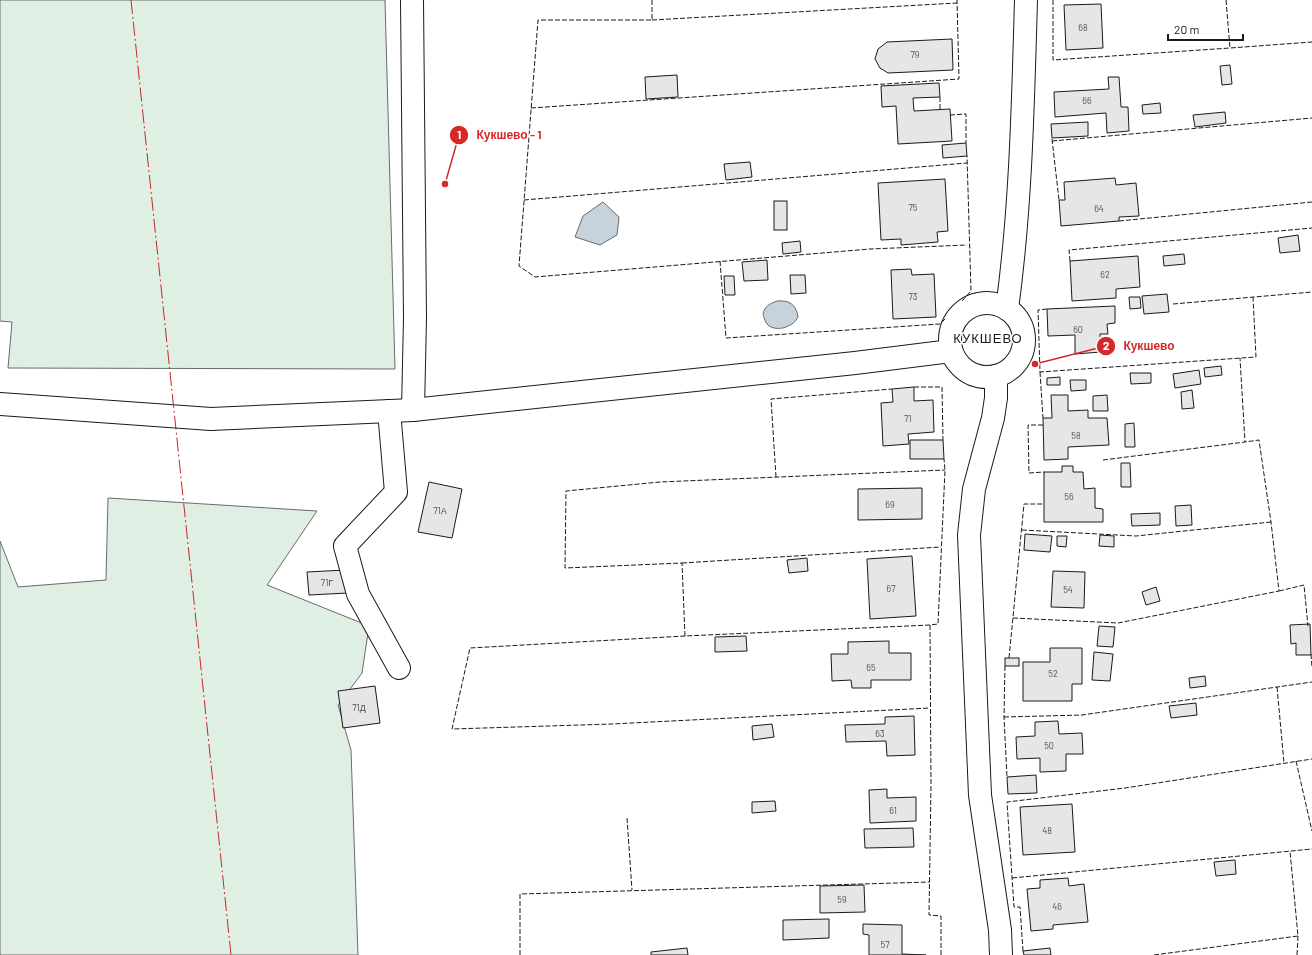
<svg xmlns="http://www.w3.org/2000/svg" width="1312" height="955" font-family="Barlow,sans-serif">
<rect width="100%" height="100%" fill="#fff"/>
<g fill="#e0efe3" stroke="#6a6a6a">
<path d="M0 0H385L395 369 8 368 12 322 0 321Z"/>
<path d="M108 498 317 511 267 585 369 626 362 673 338 705 351 750 358 955H0V541L18 587 106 580Z"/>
</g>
<g fill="#c6d2dc" stroke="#6a6a6a">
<path d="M603 202 619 217 617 235 600 245 575 237 583 216Z"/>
<path d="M777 301C789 300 796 304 798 317 794 326 779 332 769 326 766 324 764 318 763 314 765 306 769 304 777 301Z"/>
</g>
<g fill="#e6e6e6" stroke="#1a1a1a">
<path d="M1101 4 1103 48 1066 50 1064 5Z"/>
<path d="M952 39 953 70 888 73 880 68 875 59 878 49 887 42Z"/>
<path d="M1230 65 1232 84 1222 85 1220 66Z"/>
<path d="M677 75 678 97 646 99 645 77Z"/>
<path d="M1108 77H1119L1121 107H1128L1129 131 1107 133 1106 113 1055 117 1054 92 1109 89Z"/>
<path d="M939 83 940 97 913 98 914 111 950 109 952 141 898 144 896 106 882 107 881 86Z"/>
<path d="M1160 103 1161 113 1143 114 1142 105Z"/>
<path d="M1225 112 1226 123 1195 127 1193 115Z"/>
<path d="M1088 122V136L1052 138 1051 124Z"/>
<path d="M966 143 967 156 943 158 942 145Z"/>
<path d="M750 162 752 177 726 180 724 164Z"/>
<path d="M1115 178 1116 185 1136 183 1139 216 1119 217V221L1061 226 1059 200H1065L1064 182Z"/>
<path d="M945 179 948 231 937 232 938 242 901 245V239L881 240 878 183Z"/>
<rect x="774" y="201" width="13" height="29"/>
<path d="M1298 235 1300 251 1280 253 1278 238Z"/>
<path d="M800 241 801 252 783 254 782 243Z"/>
<path d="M1184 254 1185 264 1164 266 1163 256Z"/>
<path d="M1138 256 1140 287 1116 289V298L1072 301 1070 261Z"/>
<path d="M767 260 768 280 744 281 742 262Z"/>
<path d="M911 269 912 275 934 274 936 317 893 319 891 270Z"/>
<path d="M790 275H805L806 293 791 294Z"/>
<path d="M724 276H734L735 295H725Z"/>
<path d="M1167 294 1169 312 1144 314 1142 296Z"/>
<path d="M1129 297H1140L1141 308 1130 309Z"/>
<path d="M1115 306V323L1107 324 1108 334H1100L1101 352 1075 354V335L1048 336 1047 309Z"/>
<path d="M1221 366 1222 375 1205 377 1204 368Z"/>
<path d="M1199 370 1201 384 1175 388 1173 374Z"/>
<path d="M1130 373H1151V383L1131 384Z"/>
<path d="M1060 377V385H1047V378Z"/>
<path d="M1070 380H1086V390L1071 391Z"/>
<path d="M914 387V401L933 400 934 432 908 434 909 444 883 446 881 403 893 402 892 389Z"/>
<path d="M1192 390 1194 408 1182 409 1181 392Z"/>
<path d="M1051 395H1068V411L1088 410V418H1107L1109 445 1068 447V459L1044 460 1043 418H1052Z"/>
<path d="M1107 395 1108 411H1093V396Z"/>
<path d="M1134 423 1135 447H1125V424Z"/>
<path d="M910 440H943L944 459H910Z"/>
<path d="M1121 463H1130L1131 487H1121Z"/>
<path d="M1062 466H1073V472H1083L1084 489 1095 488V508L1103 509V522H1044V472H1062Z"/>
<path d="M429 482 462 489 452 538 418 532Z"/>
<path d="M922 488V519L858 520V489Z"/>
<path d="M1191 505 1192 525 1176 526 1175 506Z"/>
<path d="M1160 513V525L1132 526 1131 514Z"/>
<path d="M1025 534 1052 536 1050 552 1024 550Z"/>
<path d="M1100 535 1114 536V547L1099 546Z"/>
<path d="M1057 536H1067L1066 547 1057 546Z"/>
<path d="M912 556 916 616 870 619 867 559Z"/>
<path d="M807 558 808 571 789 573 787 560Z"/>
<path d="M346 570 348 593 309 595 307 572Z"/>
<path d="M1053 571 1085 572 1084 608 1051 607Z"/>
<path d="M1156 587 1160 601 1146 605 1142 592Z"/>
<path d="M1310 624 1311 655H1296V643L1291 644 1290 625Z"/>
<path d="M1099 626 1115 627 1113 647 1097 646Z"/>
<path d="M746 636 747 651 715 652V637Z"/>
<path d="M889 641V653H911V680H871V688H852L851 680 832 681 831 654H848V642Z"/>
<path d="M1050 648H1082V684H1072V701H1023V662H1050Z"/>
<path d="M1094 652 1113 654 1110 681 1092 680Z"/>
<rect x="1005" y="658" width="14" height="8"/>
<path d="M1205 676 1206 686 1190 688 1189 678Z"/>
<path d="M375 686 380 723 343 728 338 691Z"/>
<path d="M1196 703 1197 715 1171 718 1169 706Z"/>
<path d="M914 716 915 755 887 756 886 741 846 742 845 725 885 724V717Z"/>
<path d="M1058 721 1059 734 1082 733 1083 754H1066V771L1040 772V758L1017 759 1016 737 1035 736V722Z"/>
<path d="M772 724 774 737 753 740 752 726Z"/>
<path d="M1036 775 1037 793 1008 794 1007 777Z"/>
<path d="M887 789V798L916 797V821L870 823 869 790Z"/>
<path d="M775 801 776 811 752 813V802Z"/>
<path d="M1072 804 1075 852 1023 855 1020 807Z"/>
<path d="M913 828 914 847 865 848 864 829Z"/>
<path d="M1235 860 1236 874 1216 876 1214 862Z"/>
<path d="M1068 878 1069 886 1084 884 1088 922 1053 925V929L1031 931 1027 889 1040 888V880Z"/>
<path d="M864 885 865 912 820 913V886Z"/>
<path d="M829 919V938L783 940V920Z"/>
<path d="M863 924 902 925V954L926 955H869V935L863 934Z"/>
<path d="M687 948 688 955H651V952Z"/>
<path d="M1050 948 1051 955H1024L1023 951Z"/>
</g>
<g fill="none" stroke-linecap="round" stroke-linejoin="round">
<defs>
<g id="minor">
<path d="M412 0 415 318 413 410"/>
<circle cx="987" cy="340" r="37"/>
<path d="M1007 309C1021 207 1023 103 1026 0"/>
<path d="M996 376V398L993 418 974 489 969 535 980 795 1000 930 1001 955"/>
<path d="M0 404 211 419 413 410 855 363 951 351"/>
<path d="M389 411 396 492 345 546 358 594 399 668"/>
</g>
</defs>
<use href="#minor" stroke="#1a1a1a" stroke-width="24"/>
<use href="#minor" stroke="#fff" stroke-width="22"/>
<g stroke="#1a1a1a" stroke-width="1" stroke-dasharray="5 2" stroke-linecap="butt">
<path d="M652 0V20H538L519 266 535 277 870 249 967 245"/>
<path d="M1053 0V60L1230 48"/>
<path d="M1226 0 1230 48 1312 42"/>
<path d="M652 20 957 3"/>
<path d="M940 97V109"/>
<path d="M531 108 959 79 957 0"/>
<path d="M950 115 966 114V143"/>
<path d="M1052 139 1059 200"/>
<path d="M1052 141 1312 118"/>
<path d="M524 200 967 163"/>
<path d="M1119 221 1312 202"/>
<path d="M720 261 726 338 940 324 946 318"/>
<path d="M1070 261 1069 250 1312 228"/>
<path d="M962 301 971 291 967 156"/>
<path d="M1173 304 1312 292"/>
<path d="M1047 309 1038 310 1040 372 1256 357 1253 297"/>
<path d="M1040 372 1043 418"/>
<path d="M914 387H942L943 440"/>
<path d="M1043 425H1028L1029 473 1044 472"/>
<path d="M1103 460 1245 442 1240 358"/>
<path d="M776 477 771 399 892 389"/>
<path d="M1022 530 1136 536 1271 522"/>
<path d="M682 563 941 547"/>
<path d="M1279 591 1304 585 1308 626"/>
<path d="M1013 618 1118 623 1279 591 1271 522 1259 440 1245 442"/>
<path d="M930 625 685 636 470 648 452 729 612 724 930 708"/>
<path d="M685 636 682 563 565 568 566 491 660 482 945 470"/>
<path d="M1311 654 1312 667"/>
<path d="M1009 658 1024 504H1044"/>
<path d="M1005 666 1004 717 1007 777"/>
<path d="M1277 687 1284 763"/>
<path d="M1004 717 1082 715 1312 682"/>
<path d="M1296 761 1312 831"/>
<path d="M627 818 632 890"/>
<path d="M1012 878 1312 849"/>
<path d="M1023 951 1020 907H1014L1007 802 1125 788 1312 759"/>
<path d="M520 955V894L930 882"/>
<path d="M941 955V916L929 915 931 785 930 625 938 624 945 470 944 459"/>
<path d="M1154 955 1298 936 1290 851"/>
<path d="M1297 955 1298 936"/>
</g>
<path stroke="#c62828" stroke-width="1" stroke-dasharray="14 3 2 3" stroke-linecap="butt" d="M131 0 231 955"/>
</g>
<g text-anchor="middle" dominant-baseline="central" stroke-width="3" stroke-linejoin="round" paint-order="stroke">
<g font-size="9" fill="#4d4d4d">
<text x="1083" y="27">68</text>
<text x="915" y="54">79</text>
<text x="1087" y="100">66</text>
<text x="913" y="207">75</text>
<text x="1099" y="208">64</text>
<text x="1105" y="274">62</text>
<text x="913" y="296">73</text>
<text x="1078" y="329">60</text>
<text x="908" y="418">71</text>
<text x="1076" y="435">58</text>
<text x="1069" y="496">56</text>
<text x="890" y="504">69</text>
<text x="440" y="510">71А</text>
<text x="327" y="582">71Г</text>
<text x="891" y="588">67</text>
<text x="1068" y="589">54</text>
<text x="871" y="667">65</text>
<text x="1053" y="673">52</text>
<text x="359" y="707">71Д</text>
<text x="880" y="733">63</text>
<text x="1049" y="745">50</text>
<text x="893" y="810">61</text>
<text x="1047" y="830">48</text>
<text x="842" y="899">59</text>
<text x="1057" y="906">46</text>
<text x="885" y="944">57</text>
</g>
<g font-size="13" letter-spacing="1" fill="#1a1a1a" stroke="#fff">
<text x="988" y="338">КУКШЕВО</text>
</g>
</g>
<path fill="none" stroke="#d62828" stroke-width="1.5" d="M445 184L459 135M1035 364L1106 346"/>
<g fill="#d62828" stroke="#fff" stroke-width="1.5">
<circle cx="445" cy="184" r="4"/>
<circle cx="1035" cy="364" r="4"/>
<circle cx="459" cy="135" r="10"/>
<circle cx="1106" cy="346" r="10"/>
</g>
<g font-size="12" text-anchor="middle" font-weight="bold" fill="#fff">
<text x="459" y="139">1</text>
<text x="1106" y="350">2</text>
</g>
<g font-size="12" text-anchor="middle" font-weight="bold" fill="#d62828" stroke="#fff" stroke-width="3" stroke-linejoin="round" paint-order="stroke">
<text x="509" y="139">Кукшево - 1</text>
<text x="1149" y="350">Кукшево</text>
</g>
<path d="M1168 34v6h75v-6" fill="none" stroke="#1a1a1a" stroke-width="2"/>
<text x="1174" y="34" font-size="12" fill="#1a1a1a" stroke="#ffffff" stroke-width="3" paint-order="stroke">20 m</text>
</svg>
